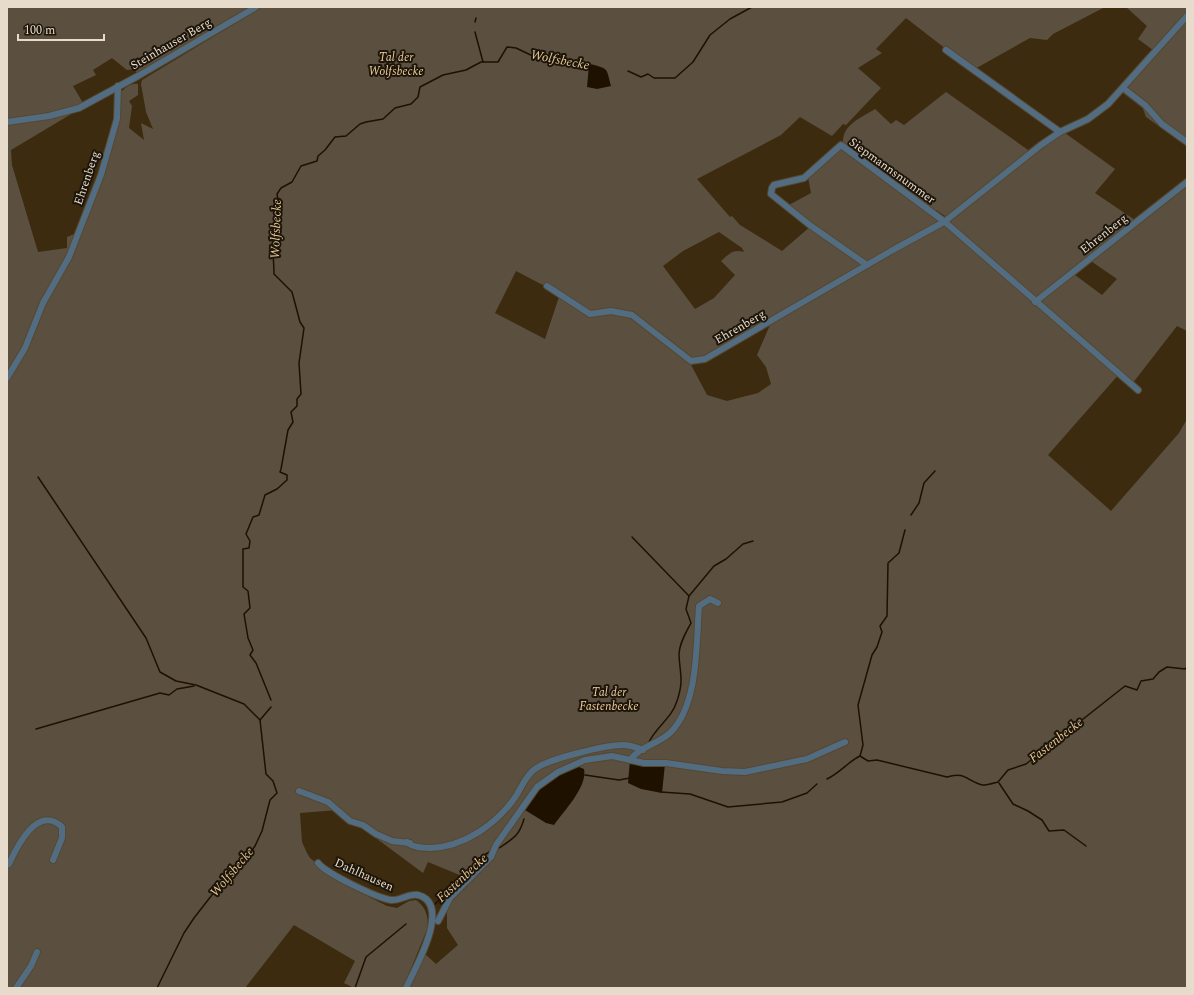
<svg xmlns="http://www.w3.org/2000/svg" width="1194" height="995" font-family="Spectral,serif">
<rect width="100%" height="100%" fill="#3c2b0f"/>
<g fill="#5b5040" fill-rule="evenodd">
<path d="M7 7H250L137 75 135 69 127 70 112 58 93 70 96 75 73 86 83 103V107L11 150 12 165 38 252 67 248V237L77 233 108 151 119 94C123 89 131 82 138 84V95L129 101 132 106 129 128 144 140 141 123 153 129 146 112 141 84 142 80 262 7H1105L1053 34 1047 40 1030 38 973 70 906 18 876 49 882 53 858 68 881 88 846 125 843 124 832 136 800 117 781 135 697 179 730 217 732 216 740 225 782 251 811 226 870 265 945 222 1050 140 1065 133 1115 169 1095 193 1135 220 1187 180V331L1177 326 1132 384 1120 373 1048 455 1111 511 1179 433 1187 419V988H409L425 954 436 964 458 945 447 928V907L467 878 428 862 423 873 338 810 300 813 302 842 307 853 310 858 333 876 332 878 387 906 397 908 409 901 416 900C426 907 428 916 428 927L403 988H354L344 983 355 961 294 925 245 988H7ZM719 232 742 248 744 252C733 249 729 254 721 261L735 275 714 298 695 309 663 266 683 251ZM1088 259 1117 279 1102 295 1071 272ZM516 271 560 294 545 339 495 313ZM769 322 770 325 757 355 766 367 771 384 758 393 727 401 707 395 689 361 704 358Z"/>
<path d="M1126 7H1187V146L1146 117 1142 106 1123 90 1153 50 1138 39 1147 26Z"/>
<path d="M946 92 1031 152 948 218 936 210 933 212 925 211 940 222 871 261H867L812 225 789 205 811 193 808 177 841 147 863 163 872 154 863 160 843 142C843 124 861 118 875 109L891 124 896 120 904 125Z"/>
</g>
<g fill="#1e1100">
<path d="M590 64C609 69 606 67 611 86L597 89 587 87 589 65Z"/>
<path d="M630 760 665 764 662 793 641 789 628 783Z"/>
<path d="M579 767 584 769C588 786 564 811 554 825L546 823 525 810 535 794 555 774Z"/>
</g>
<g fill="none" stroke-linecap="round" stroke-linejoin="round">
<g stroke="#1e1100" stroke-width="1.5">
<path d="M475 22 476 18"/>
<path d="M475 32 483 62"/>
<path d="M628 71 641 77 648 74 654 78H675L693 62 710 35 730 19 752 7"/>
<path d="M38 477 146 638 160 672 176 681 196 685 244 704 260 720"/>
<path d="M911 515 919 503 924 483 935 471"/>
<path d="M632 537 689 596 686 609 691 623C686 632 679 644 679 655 680 675 684 680 677 701 672 718 656 727 649 742"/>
<path d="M689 596 714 566 726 559 743 544 753 541"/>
<path d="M271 700 256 663 250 655 253 650 248 638 244 614 250 608 248 591 243 587V549L249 548 250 541 246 534 253 517 259 515 265 495 277 489 287 480V475L280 472 281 469 288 430 293 422 291 412 297 406V399L301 394 299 363 304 328 300 322 292 292 274 274C274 264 273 259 273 249 271 230 282 213 277 194L281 188 292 182 301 166 317 161 318 156 325 150 335 137 346 136 360 124 366 122 383 119 395 108 411 104 418 97 420 87 443 75 466 70 481 62H498L507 47 516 48 537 58 549 55 561 61H575L590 66"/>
<path d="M36 729 160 693 169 695 177 689 194 686"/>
<path d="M860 756 863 745 858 705 872 655 877 647 882 632 880 626 887 616 888 563 899 553 905 530"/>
<path d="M585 775 619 780 630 778"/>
<path d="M827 779C840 773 849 761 860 756L868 761 877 760 947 777C965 771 967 781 982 785 987 785 994 783 998 782L1008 770 1026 764 1125 686 1137 690 1141 681 1153 679 1159 672 1167 667 1185 669 1187 667"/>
<path d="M999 783 1013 804 1028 811 1042 820 1049 831 1064 830 1086 846"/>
<path d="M661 792 690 794 728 807 782 802 807 793 817 784"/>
<path d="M499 848C514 838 519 836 524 819"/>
<path d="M433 906 472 868 481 857 491 851"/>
<path d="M157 988 184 933 194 918 229 873 245 860 255 846 262 831 270 800 277 793 273 781 266 774 260 720 271 707"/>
<path d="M355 988 366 957 406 924"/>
</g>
<defs>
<g id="street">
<path d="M946 50 1060 132"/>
<path d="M1123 88 1145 105 1162 124 1187 142"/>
<path d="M7 122 49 116 79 108 138 76 256 7"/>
<path d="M867 265 811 226 771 194 772 188 774 185 804 178 841 145 945 222 1138 390"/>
<path d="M547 286 590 314 611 311 632 315 691 361 705 359 891 251 944 222 1041 145 1060 132 1088 119 1108 104 1187 16"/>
<path d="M1035 302 1187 182"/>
<path d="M7 378 25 348 43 303 69 257 101 175 117 119 118 86"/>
<path d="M630 760C639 747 658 744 670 733 699 705 696 643 699 606L710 599 718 603"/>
<path d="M299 791 328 802 350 821 363 825 376 834 392 841 410 843"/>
<path d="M407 842C411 847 424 848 430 848 464 847 497 824 516 796 521 788 526 775 535 769 548 759 606 745 622 745 629 745 636 747 643 750"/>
<path d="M318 863C327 874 377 898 391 900 401 901 409 893 418 895 453 904 414 970 406 988"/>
<path d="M7 865 9 864C17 846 38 804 62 827V838L53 860"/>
<path d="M438 921 450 898 491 857 496 845 537 787 558 772 585 760 612 756 644 763H666L722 771 745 772 807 759 845 742"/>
<path d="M16 988 31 966 37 952"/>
</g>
</defs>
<use href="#street" stroke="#57472d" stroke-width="8"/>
<use href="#street" stroke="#526c82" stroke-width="6"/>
</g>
<g text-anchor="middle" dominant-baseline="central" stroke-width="4" stroke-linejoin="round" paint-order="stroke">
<g font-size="12" fill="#e7dccc" stroke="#1d150a">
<text transform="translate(171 44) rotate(-30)">Steinhauser Berg</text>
<text transform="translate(892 171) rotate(36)">Siepmannsnummer</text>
<text transform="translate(87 178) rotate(-71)">Ehrenberg</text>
<text transform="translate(1104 234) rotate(-38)">Ehrenberg</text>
<text transform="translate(740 327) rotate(-30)">Ehrenberg</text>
<text transform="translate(364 875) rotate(24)">Dahlhausen</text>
</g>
<g font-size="12" font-style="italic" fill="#edce9d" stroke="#1d150a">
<text x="396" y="57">Tal der<tspan x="396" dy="14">Wolfsbecke</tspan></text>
<text x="609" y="692">Tal der<tspan x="609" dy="14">Fastenbecke</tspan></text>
</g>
<g font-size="13" font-style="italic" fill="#e7c897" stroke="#1d150a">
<text transform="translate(560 60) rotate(11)">Wolfsbecke</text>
<text transform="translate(276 229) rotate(-88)">Wolfsbecke</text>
<text transform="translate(1056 740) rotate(-38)">Fastenbecke</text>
<text transform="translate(232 872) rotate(-50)">Wolfsbecke</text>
<text transform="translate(462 878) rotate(-43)">Fastenbecke</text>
</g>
</g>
<rect width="1194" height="995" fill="none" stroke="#e7dccc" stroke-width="16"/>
<path d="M18 34v6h86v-6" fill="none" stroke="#e7dccc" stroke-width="2"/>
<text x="24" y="34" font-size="12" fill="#e7dccc" stroke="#1d150a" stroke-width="3" paint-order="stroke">100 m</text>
</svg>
